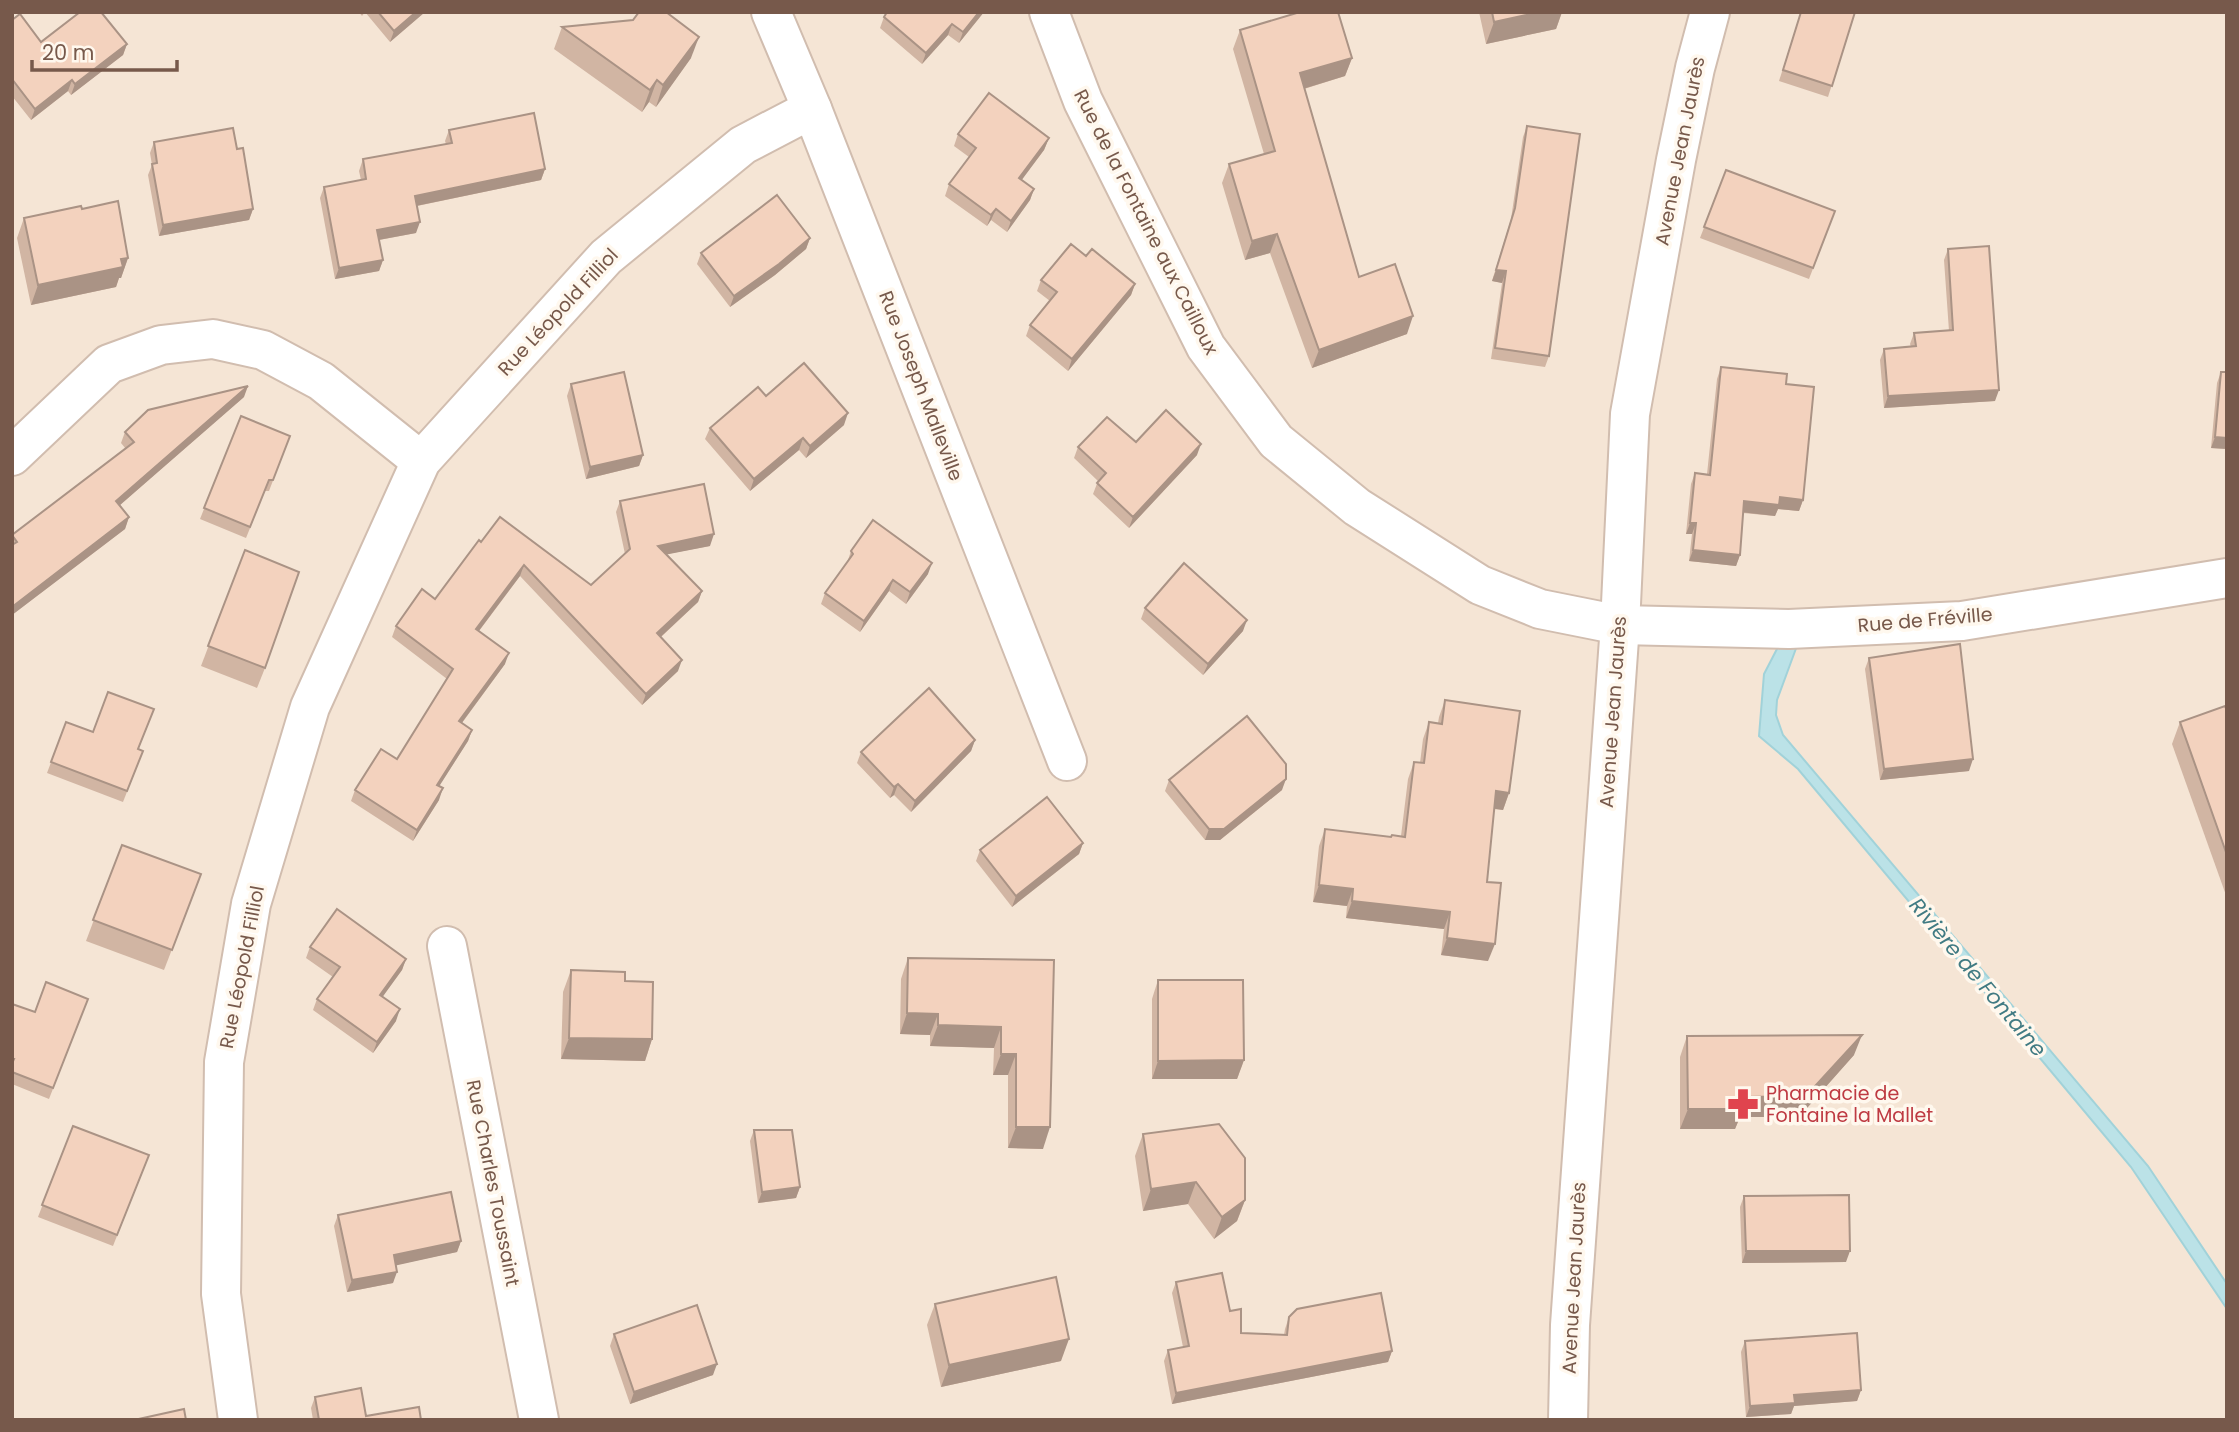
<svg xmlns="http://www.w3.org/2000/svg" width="2239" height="1432" font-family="Poppins,sans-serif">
<rect width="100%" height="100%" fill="#fdf4e7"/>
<rect fill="#f5e5d5" x="12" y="12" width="2215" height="1408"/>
<path fill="#bbe2e7" stroke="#a1d2d9" stroke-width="2" d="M1798 643 1777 700 1776 715 1783 735 2148 1166 2227 1284V1309L2131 1167 1798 769 1759 736 1764 674 1778 647Z"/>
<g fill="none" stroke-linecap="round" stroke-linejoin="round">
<defs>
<g id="minor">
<path d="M771 12 812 109 1067 761"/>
<path d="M1049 12 1083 101 1206 347 1276 441 1357 507 1480 585 1540 609 1620 625 1789 629 1962 621 2227 578"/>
<path d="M12 456 109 364 161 345 213 339 263 350 321 381 421 461"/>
<path d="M447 946 539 1420"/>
<path d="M238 1420 221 1294 224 1062 251 904 310 707 421 461 606 257 743 145 812 109"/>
</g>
<path id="tertiary" d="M1568 1420 1570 1325 1620 625 1630 414 1676 160 1695 68 1710 12"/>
</defs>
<use href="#minor" stroke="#d1bdaf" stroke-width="42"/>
<use href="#tertiary" stroke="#d1bdaf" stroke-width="42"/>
<use href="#minor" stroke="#fff" stroke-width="38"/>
<use href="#tertiary" stroke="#fff" stroke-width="38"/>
</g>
<g fill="#d1b5a3">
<path d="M359 12H425L390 42 365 12 362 16Z"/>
<path d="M887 12H984L959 43 948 35 922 64 880 28 884 17Z"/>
<path d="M1479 12H1562L1556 29 1486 44Z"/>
<path d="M1801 12H1855L1828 97 1779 81Z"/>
<path d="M12 20 41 42 127 44 123 55 71 95 68 91 31 120 12 96Z"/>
<path d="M562 27 691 58 656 107 649 102 642 112 554 49Z"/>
<path d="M1240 30 1352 58 1345 76 1304 89 1359 277 1407 334 1312 368 1270 253 1245 260 1222 183 1229 164 1264 154 1233 49Z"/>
<path d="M1527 126 1549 356 1545 367 1491 359 1502 283 1492 281 1511 219 1523 137Z"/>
<path d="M449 130 545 169 541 180 417 206 416 233 379 240 383 260 379 271 335 279 320 198 324 187 361 180 359 171 363 159 446 144 445 141Z"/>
<path d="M958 134 1049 138 1044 150 1021 180 1034 189 1030 200 1007 232 991 220 987 226 945 196 949 184 969 157 954 146Z"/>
<path d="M154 142 237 149 253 209 249 220 159 236 148 175 152 165 150 153Z"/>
<path d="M1726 170 1835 211 1809 279 1700 238Z"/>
<path d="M82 209 128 258 121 278H119L116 287 31 305 17 238 24 218Z"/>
<path d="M810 238 806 249 775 275 730 307 697 264 701 253Z"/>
<path d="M1948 249 1995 401 1884 408 1880 360 1884 349 1911 347 1910 344 1914 333 1949 331 1944 260Z"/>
<path d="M1086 256 1135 284 1131 295 1068 371 1026 336 1030 325 1050 301 1037 291 1041 280Z"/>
<path d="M1721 367 1786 384 1803 500 1799 511 1778 509 1775 516 1743 513 1740 555 1736 566 1689 561 1692 534H1686L1691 484 1695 473 1707 474 1717 379Z"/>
<path d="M2221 372H2227V449L2211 448 2217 383Z"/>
<path d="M571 384 643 455 639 466 586 479 567 396Z"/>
<path d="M766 396 844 425 806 458 799 450 750 491 705 439 710 428Z"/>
<path d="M244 397 120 505 129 517 125 529 12 615V535L126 449 121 443 125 432Z"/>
<path d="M241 416 290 436 269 491H265L246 538 200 519Z"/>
<path d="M1136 442 1197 455 1129 528 1093 494 1098 481 1074 458 1078 447Z"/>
<path d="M620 501 710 546 667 554 702 591 698 602 661 637 678 671 642 705 520 576 479 631 505 664 462 723 472 730 468 741 439 786V800L413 841 351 801 355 790 397 759 447 679 392 637 396 626 435 599 479 540 591 585 625 554 616 512Z"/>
<path d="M245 550 265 668 257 688 201 666Z"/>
<path d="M851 551 928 574 906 604 889 591 860 632 821 604 825 593 847 563Z"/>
<path d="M1145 608 1243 631 1203 675 1141 619Z"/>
<path d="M1869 658 1969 771 1880 780 1865 669Z"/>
<path d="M1445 700 1509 793 1503 810 1494 809 1487 882 1488 961 1441 955 1444 929 1346 918 1347 906 1313 902 1319 846 1325 829 1391 837 1401 836 1408 779 1414 762 1420 763 1423 739 1429 722 1438 723 1439 717Z"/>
<path d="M2227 711V898L2172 744 2180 722Z"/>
<path d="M66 722 143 751 123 802 47 773Z"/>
<path d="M975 740 971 751 911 812 894 795 890 798 857 763 861 752Z"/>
<path d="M1169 780 1282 790 1220 840H1205L1165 791Z"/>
<path d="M1083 843 1079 854 1012 907 976 861 980 850Z"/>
<path d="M122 845 201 874 164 970 86 941Z"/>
<path d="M310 947 406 959 402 970 382 997 396 1021 373 1053 313 1010 317 999 333 977 306 958Z"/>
<path d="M908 958 1054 960 1043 1149 1008 1148V1075H993L994 1048 930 1046V1035L900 1034 901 979Z"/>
<path d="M571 970 625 981 652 1039 645 1061 561 1059 563 992Z"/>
<path d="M1158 980 1244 1060 1237 1079H1152V999Z"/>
<path d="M88 999 49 1099 12 1084V1004L35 1012Z"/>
<path d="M1687 1036 1854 1055 1799 1117H1740L1735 1129H1680V1057Z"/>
<path d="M73 1126 149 1155 113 1246 38 1217Z"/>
<path d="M754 1130 800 1187 796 1198 758 1203 750 1141Z"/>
<path d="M1143 1134 1245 1200 1237 1221 1214 1239 1188 1204 1143 1211 1135 1156Z"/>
<path d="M1744 1196 1846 1262 1742 1263 1740 1207Z"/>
<path d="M338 1215 461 1241 457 1252 395 1265 393 1283 347 1292 334 1226Z"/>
<path d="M1176 1282 1230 1311 1241 1333 1284 1335 1285 1329 1289 1317 1392 1351 1388 1362 1172 1404 1164 1361 1168 1350 1183 1347 1172 1293Z"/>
<path d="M935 1304 1061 1361 941 1387 927 1325Z"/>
<path d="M614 1334 713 1375 630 1404 610 1346Z"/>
<path d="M1745 1341 1861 1390 1857 1401 1794 1406 1791 1414 1746 1417 1741 1352Z"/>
<path d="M315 1397 366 1416 421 1420H313L311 1408Z"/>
</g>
<g fill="#aa9385">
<path d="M416 12H425L390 42 394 31Z"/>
<path d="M979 12H984L959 43 963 32Z"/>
<path d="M1540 12H1562L1556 29 1486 44 1494 22Z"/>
<path d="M952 24 948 35 922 64 926 53Z"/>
<path d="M699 37 691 58 656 107 663 85Z"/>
<path d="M127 44 123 55 71 95 75 84Z"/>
<path d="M1352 58 1345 76 1293 92 1300 73Z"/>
<path d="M72 80 68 91 31 120 35 109Z"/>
<path d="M657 80 649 102 642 112 650 90Z"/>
<path d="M1049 138 1044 150 1015 189 1019 178Z"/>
<path d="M545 169 541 180 411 207 415 196Z"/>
<path d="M1034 189 1030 200 1007 232 1011 221Z"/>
<path d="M253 209 249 220 159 236 163 225Z"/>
<path d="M996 209 991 220 987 226 991 215Z"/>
<path d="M420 222 416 233 373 241 377 230Z"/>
<path d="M1277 234 1270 253 1245 260 1252 241Z"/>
<path d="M810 238 806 249 775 275 730 307 734 296Z"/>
<path d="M128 258 121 278H119L116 287 31 305 38 285Z"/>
<path d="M383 260 379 271 335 279 339 268Z"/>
<path d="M1496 270 1506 271 1502 283 1492 281Z"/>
<path d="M1135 284 1131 295 1068 371 1072 359Z"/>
<path d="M1413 316 1407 334 1312 368 1319 350Z"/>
<path d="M248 386 244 397 112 512 116 501Z"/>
<path d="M1999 390 1995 401 1884 408 1888 396Z"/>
<path d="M848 413 844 425 806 458 810 446Z"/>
<path d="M2215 437 2227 438V449L2211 448Z"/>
<path d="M803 438 799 450 750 491 754 479Z"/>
<path d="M1201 444 1197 455 1129 528 1133 517Z"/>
<path d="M643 455 639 466 586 479 590 467Z"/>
<path d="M1780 497 1803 500 1799 511 1778 509 1775 516 1740 512 1744 501Z"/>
<path d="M129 517 125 529 12 615V607Z"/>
<path d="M1690 523H1696L1692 534H1686Z"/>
<path d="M714 534 710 546 654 557 658 546Z"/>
<path d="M1693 550 1740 555 1736 566 1689 561Z"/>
<path d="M932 563 928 574 906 604 910 592Z"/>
<path d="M524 565 520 576 472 640 476 629Z"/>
<path d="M893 580 889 591 860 632 864 621Z"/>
<path d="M702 591 698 602 653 644 657 633Z"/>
<path d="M1247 620 1243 631 1203 675 1208 664Z"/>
<path d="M509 653 505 664 455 732 459 721Z"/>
<path d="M682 660 678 671 642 705 646 694Z"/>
<path d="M472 730 468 741 433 796 437 785Z"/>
<path d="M975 740 971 751 911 812 915 801Z"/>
<path d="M1973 759 1969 771 1880 780 1884 769Z"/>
<path d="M1286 779 1282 790 1220 840H1205L1209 829Z"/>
<path d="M898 784 894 795 890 798 894 787Z"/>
<path d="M443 788 439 800 413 841 417 830Z"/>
<path d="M1496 791 1509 793 1503 810 1490 808Z"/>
<path d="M1083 843 1079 854 1012 907 1016 896Z"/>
<path d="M1319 885 1353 889 1347 906 1313 902Z"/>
<path d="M1352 901 1450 912 1444 929 1346 918Z"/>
<path d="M1447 938 1495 944 1488 961 1441 955Z"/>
<path d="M406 959 402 970 376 1006 380 995Z"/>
<path d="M400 1009 396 1021 373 1053 377 1042Z"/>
<path d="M907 1013 938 1014 930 1035 900 1034Z"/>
<path d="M938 1025 1001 1027 994 1048 930 1046Z"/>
<path d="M1862 1035 1854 1055 1799 1117H1740L1735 1129H1680L1688 1109 1743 1097Z"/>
<path d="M569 1038 652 1039 645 1061 561 1059Z"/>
<path d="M1001 1054H1016L1008 1075H993Z"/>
<path d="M1244 1060 1237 1079H1152L1158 1061Z"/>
<path d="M1016 1127H1050L1043 1149 1008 1148Z"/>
<path d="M1196 1182 1188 1204 1143 1211 1151 1189Z"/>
<path d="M800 1187 796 1198 758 1203 762 1192Z"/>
<path d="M1245 1200 1237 1221 1214 1239 1222 1217Z"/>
<path d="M461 1241 457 1252 389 1267 394 1255Z"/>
<path d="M1746 1251H1850L1846 1262 1742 1263Z"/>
<path d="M397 1272 393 1283 347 1292 352 1280Z"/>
<path d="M1069 1339 1061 1361 941 1387 949 1365Z"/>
<path d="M1392 1351 1388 1362 1172 1404 1176 1393Z"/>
<path d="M717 1364 713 1375 630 1404 634 1392Z"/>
<path d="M1861 1390 1857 1401 1794 1406 1791 1414 1746 1417 1750 1406 1794 1395Z"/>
</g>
<g fill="#f3d2be" stroke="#aa9385" stroke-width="2">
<path d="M80 12H101L127 44 75 84 72 80 35 109 12 79V20L20 14 41 42Z"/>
<path d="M378 12H416L394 31Z"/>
<path d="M639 12H666L699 37 663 85 657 80 650 90 562 27 633 20Z"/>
<path d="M887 12H979L963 32 952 24 926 53 884 17Z"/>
<path d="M1300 12H1338L1352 58 1300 73 1359 277 1395 264 1413 316 1319 350 1277 234 1252 241 1229 164 1275 151 1240 30Z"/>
<path d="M1492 12H1540L1494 22Z"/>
<path d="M1801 12H1855L1832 86 1783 70Z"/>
<path d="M989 93 1049 138 1019 178 1034 189 1011 221 996 209 991 215 949 184 976 148 958 134Z"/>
<path d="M534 113 545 169 415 196 420 222 377 230 383 260 339 268 324 187 366 179 363 159 452 143 449 130Z"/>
<path d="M1527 126 1580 134 1549 356 1495 348 1506 271 1496 270 1515 208Z"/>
<path d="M233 128 237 149 243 148 253 209 163 225 152 164 157 163 154 142Z"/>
<path d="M1726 170 1835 211 1813 268 1704 227Z"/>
<path d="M777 195 810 238 779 264 734 296 701 253Z"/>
<path d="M118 201 128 258 121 259 123 267 38 285 24 218 81 206 82 209Z"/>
<path d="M1071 244 1086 256 1092 249 1135 284 1072 359 1030 325 1057 292 1041 280Z"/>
<path d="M1989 246 1999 390 1888 396 1884 349 1916 346 1914 333 1953 330 1948 249Z"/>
<path d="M804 363 848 413 810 446 803 438 754 479 710 428 758 387 766 396Z"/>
<path d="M1721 367 1787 374 1786 384 1814 387 1803 500 1780 497 1779 505 1744 501 1740 555 1693 550 1696 523H1690L1695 473 1710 475Z"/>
<path d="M624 372 643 455 590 467 571 384Z"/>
<path d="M2221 372H2227V438L2215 437Z"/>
<path d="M248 386 116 501 129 517 12 607V545L17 542 12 535 134 442 125 432 148 410Z"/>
<path d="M1166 410 1201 444 1133 517 1097 483 1106 473 1078 447 1107 417 1136 442Z"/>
<path d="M241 416 290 436 273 480H269L250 527 204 508Z"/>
<path d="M704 484 714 534 658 546 702 591 657 633 682 660 646 694 524 565 476 629 509 653 459 721 472 730 437 785 443 788 417 830 355 790 381 749 397 759 453 669 396 626 422 589 435 599 479 540 481 542 500 517 591 585 630 549 620 501Z"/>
<path d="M873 520 932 563 910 592 893 580 864 621 825 593 853 554 851 551Z"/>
<path d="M245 550 299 572 265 668 208 646Z"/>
<path d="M1184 563 1247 620 1208 664 1145 608Z"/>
<path d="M1960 644 1973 759 1884 769 1869 658Z"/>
<path d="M929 688 975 740 915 801 898 784 894 787 861 752Z"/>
<path d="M108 692 154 709 138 749 143 751 127 791 51 762 66 722 93 732Z"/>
<path d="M1445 700 1520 711 1509 793 1496 791 1487 882 1501 883 1495 944 1447 938 1450 912 1352 901 1353 889 1319 885 1325 829 1391 837 1392 835 1405 837 1414 762 1424 763 1429 722 1442 724Z"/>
<path d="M2225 706 2227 711V855L2180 722Z"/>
<path d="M1247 716 1286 764V779L1224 829H1209L1169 780Z"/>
<path d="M1047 797 1083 843 1016 896 980 850Z"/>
<path d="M122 845 201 874 172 950 93 920Z"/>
<path d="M337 909 406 959 380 995 400 1009 377 1042 317 999 340 967 310 947Z"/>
<path d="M908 958 1054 960 1050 1127H1016V1054H1001V1027L938 1025V1014L907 1013Z"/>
<path d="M571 970 625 972V981L653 982 652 1039 569 1038Z"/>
<path d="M1158 980H1243L1244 1060 1158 1061Z"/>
<path d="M46 982 88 999 53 1088 12 1072V1064L14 1059H12V1004L35 1012Z"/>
<path d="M1862 1035 1806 1096 1743 1097V1109H1688L1687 1036Z"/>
<path d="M1219 1124 1245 1158V1200L1222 1217 1196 1182 1151 1189 1143 1134Z"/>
<path d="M73 1126 149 1155 117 1235 42 1205Z"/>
<path d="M754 1130H792L800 1187 762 1192Z"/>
<path d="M451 1192 461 1241 394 1255 397 1272 352 1280 338 1215Z"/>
<path d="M1849 1195 1850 1251H1746L1744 1196Z"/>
<path d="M1222 1273 1230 1311 1241 1309V1333L1287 1335 1289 1317 1297 1309 1381 1293 1392 1351 1176 1393 1168 1350 1189 1346 1176 1282Z"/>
<path d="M1056 1277 1069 1339 949 1365 935 1304Z"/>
<path d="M697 1305 717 1364 634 1392 614 1334Z"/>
<path d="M1857 1333 1861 1390 1794 1395 1795 1403 1750 1406 1745 1341Z"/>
<path d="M361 1388 366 1416 419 1407 421 1420H319L315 1397Z"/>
<path d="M184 1409 186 1420H134Z"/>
</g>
<defs>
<symbol id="pharmacy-bare" viewBox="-9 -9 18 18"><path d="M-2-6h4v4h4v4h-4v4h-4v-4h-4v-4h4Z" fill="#e0444e" stroke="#fff8ee" stroke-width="2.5" paint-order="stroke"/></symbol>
</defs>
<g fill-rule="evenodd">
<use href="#pharmacy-bare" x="1721" y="1082" width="44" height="44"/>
</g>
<g text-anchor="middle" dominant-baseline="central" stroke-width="7" stroke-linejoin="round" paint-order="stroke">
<g font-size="19" fill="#77594b" stroke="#fff8ee">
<text transform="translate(1680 151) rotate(-79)">Avenue Jean Jaurès</text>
<text transform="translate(1146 222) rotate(63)">Rue de la Fontaine aux Cailloux</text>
<text transform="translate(558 312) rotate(-47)">Rue Léopold Filliol</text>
<text transform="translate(921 386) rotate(69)">Rue Joseph Malleville</text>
<text transform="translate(1925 620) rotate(-5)">Rue de Fréville</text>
<text transform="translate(1613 712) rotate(-86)">Avenue Jean Jaurès</text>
<text transform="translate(242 967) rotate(-79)">Rue Léopold Filliol</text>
<text transform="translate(493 1183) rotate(79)">Rue Charles Toussaint</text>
<text transform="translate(1574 1278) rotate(-87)">Avenue Jean Jaurès</text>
</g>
<g font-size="19" fill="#be3a42" stroke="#fff8ee" text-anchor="start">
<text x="1766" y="1093">Pharmacie de<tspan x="1766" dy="22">Fontaine la Mallet</tspan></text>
</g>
<g font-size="21" font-style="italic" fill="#417b83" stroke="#fff8ee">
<text transform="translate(1978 977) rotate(50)">Rivière de Fontaine</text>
</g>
</g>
<rect width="2239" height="1432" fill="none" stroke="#77594b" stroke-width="28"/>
<path d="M32 60v10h145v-10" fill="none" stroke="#77594b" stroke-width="3.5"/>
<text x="42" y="60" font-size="21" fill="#77594b" stroke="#fff8ee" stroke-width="5" paint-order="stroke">20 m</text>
</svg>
